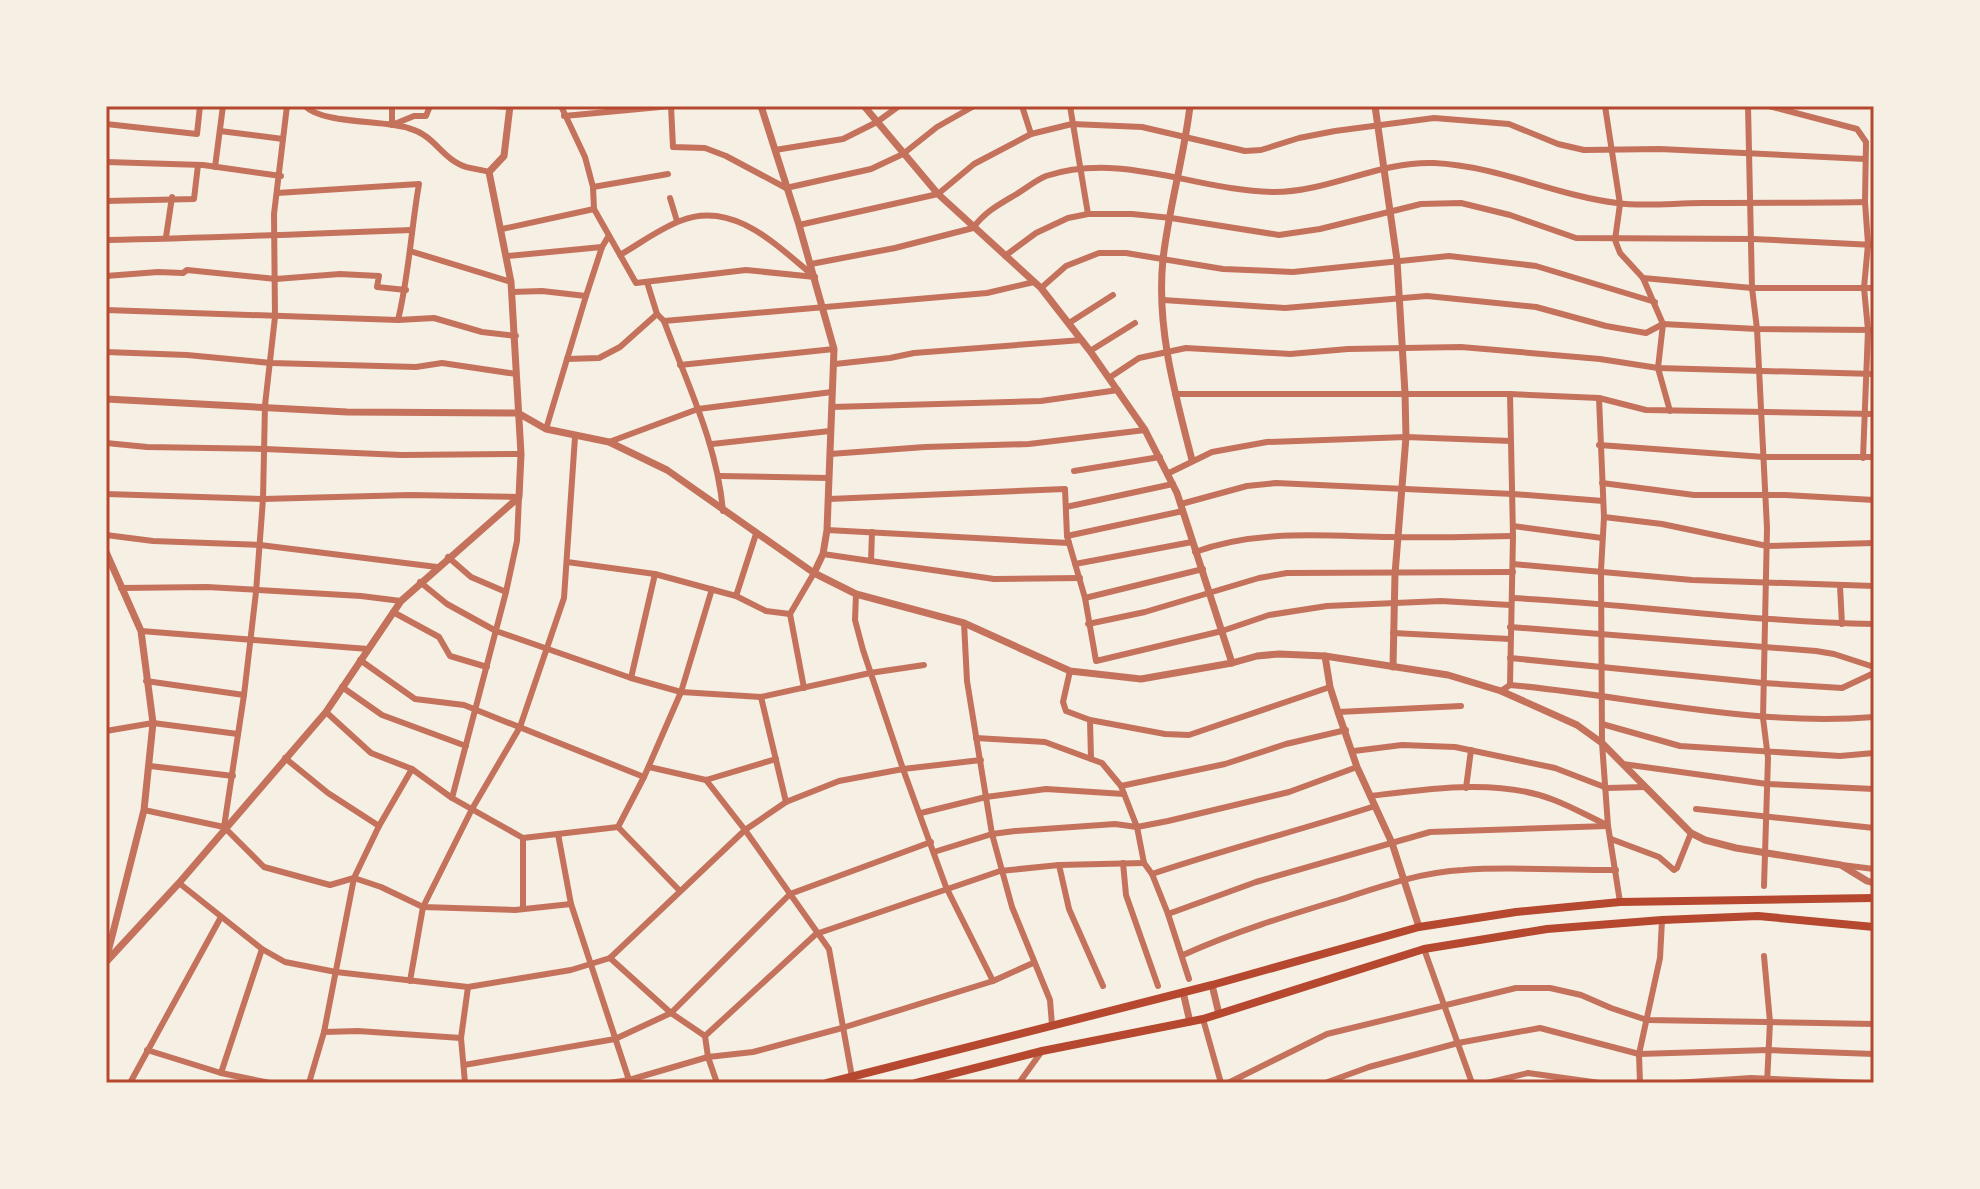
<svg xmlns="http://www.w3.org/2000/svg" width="1980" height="1189" font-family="'Varela Round',sans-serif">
<rect width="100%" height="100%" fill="#f6efe4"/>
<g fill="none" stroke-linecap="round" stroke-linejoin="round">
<g stroke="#c5725c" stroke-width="6">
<path d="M305 106C322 124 383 120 408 128 434 135 440 155 459 164 467 169 480 169 489 172"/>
<path d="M392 106V125L414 116H426L430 106"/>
<path d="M494 106 510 107"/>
<path d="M561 106 585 157 593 187 594 209 636 283 746 270 815 277"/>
<path d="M671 106 673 147 705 148 726 156 786 188 871 169 903 154 937 127 974 106"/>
<path d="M1022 106 1031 134"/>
<path d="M1070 106 1088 214"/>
<path d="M1605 106 1620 204 1615 240 1620 253 1643 278 1663 324 1658 368 1670 411"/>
<path d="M1748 106 1752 288 1757 329 1767 528 1763 718 1768 758 1764 886"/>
<path d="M1769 106 1857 129 1866 142 1865 202 1868 244 1864 288 1868 330 1863 458"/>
<path d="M564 116 671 106"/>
<path d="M106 124 197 134 200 106"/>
<path d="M220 131 283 139"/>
<path d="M775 150 843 139 877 122 899 106"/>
<path d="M106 162 203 165 281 176"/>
<path d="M215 167 223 106"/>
<path d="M593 187 668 174"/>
<path d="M277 193 419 184C411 230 409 275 398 320"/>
<path d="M670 198 677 221"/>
<path d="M106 201 194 199 198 165"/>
<path d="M799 225 938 194 974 164 1031 134 1072 124 1142 127 1245 151 1261 150 1299 138 1335 131 1434 118 1509 124 1558 144 1584 150 1660 149 1865 159"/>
<path d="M502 229 594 209"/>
<path d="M166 237 172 197"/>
<path d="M106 240C208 238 309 234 411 230"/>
<path d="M410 251 511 282"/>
<path d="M620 255C639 244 659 229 680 221 733 199 777 246 815 277"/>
<path d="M508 256 602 247"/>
<path d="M1005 256 1036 233 1068 218 1088 214H1132L1171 218 1279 235 1320 229 1421 204 1461 203 1510 215 1576 238 1753 239 1874 245"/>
<path d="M811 264 895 248 973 228C985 212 998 205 1015 195 1025 189 1036 180 1046 176 1123 151 1197 191 1274 192 1328 192 1379 161 1434 163 1498 166 1554 195 1617 203 1644 207 1674 203 1702 203 1756 203 1811 203 1865 202"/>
<path d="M106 276 158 272 183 273 187 270 276 279 340 274 379 276 377 287 406 290"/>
<path d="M1643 278 1752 288H1874"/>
<path d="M647 282 657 314 664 321C687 384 717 443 723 511"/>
<path d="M1041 288 1066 266 1099 253H1126L1223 269 1293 272 1449 256 1536 266 1655 302"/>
<path d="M512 292 542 291 586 296"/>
<path d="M1163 300 1285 308 1427 296 1536 307 1606 326 1646 333 1663 324 1757 329 1874 330"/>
<path d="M106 310 398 320 434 318 482 332 516 336"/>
<path d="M664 321 987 293 1034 282"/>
<path d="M1069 323 1113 295"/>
<path d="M1090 351 1135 323"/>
<path d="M106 352 187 355 271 363 416 367 442 363 516 374"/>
<path d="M567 359 599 358 620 347 657 314"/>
<path d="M835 364 890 358 914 353 1082 340"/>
<path d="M680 365 834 349"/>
<path d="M1109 378 1139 358 1186 348 1290 354 1348 349 1461 347 1600 359 1658 368 1874 374"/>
<path d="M1175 394H1510L1599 398 1646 410 1874 414"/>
<path d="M1599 398 1604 517 1601 570 1602 743 1608 826 1620 902"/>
<path d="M832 407 1041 401 1118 390"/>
<path d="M546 429 586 296 602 247 608 237"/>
<path d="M609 442 698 409 832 392"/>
<path d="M106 443 147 447 265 449 401 455 521 454"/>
<path d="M712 444 830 431"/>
<path d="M1599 445 1764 457H1874"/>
<path d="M830 454 925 447 1029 444 1145 430"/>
<path d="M1074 471 1160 457"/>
<path d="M1169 473 1212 452 1267 442 1406 437 1511 441"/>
<path d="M720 476 829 478"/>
<path d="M1602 483 1694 495H1785L1874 500"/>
<path d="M106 494 263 499 410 495 519 497 517 541 506 592 452 798"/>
<path d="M829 499 1065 489 1067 536 1085 598 1096 661 1222 631 1269 615 1327 606 1441 601 1510 605"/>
<path d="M1181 504 1247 486 1276 483 1513 494 1603 501"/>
<path d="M1066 507 1173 484"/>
<path d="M1604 517 1662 524 1767 546 1874 543"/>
<path d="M1513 526 1602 538"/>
<path d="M827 530 1069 543"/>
<path d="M106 535 153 541 260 545 437 567"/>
<path d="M1067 536 1183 511"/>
<path d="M1195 552C1258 529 1324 536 1390 537 1431 538 1472 537 1513 536"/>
<path d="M823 554 994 579 1080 578"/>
<path d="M448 557 471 577 506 592"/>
<path d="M871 561 872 532"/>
<path d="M567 562 655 574 736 596 766 611 790 614"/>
<path d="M1075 564 1192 542"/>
<path d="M1513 564 1692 580 1874 586"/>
<path d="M420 582 447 604 496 631 631 678 681 692 761 697 870 673 924 665"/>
<path d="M1840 586 1842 624"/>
<path d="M121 588 207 587 361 596 401 601"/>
<path d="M856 594 855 620 863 650 903 769 946 887 993 981"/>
<path d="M736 596 756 534"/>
<path d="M1085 598 1203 569"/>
<path d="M1512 598C1633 604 1753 622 1874 624"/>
<path d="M393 612 439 637 450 656 487 667"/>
<path d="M964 623 967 681 992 834 1012 907 1050 1000 1052 1025"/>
<path d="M1088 624 1145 612 1259 578 1287 573 1513 572"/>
<path d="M1510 627 1816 651 1834 654 1874 667"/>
<path d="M141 631 368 649"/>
<path d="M1393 633 1510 639"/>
<path d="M1510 658 1763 683 1842 688 1874 673"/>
<path d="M360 660 415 699 464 705 644 777"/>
<path d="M1070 671 1063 702 1066 711 1090 720 1091 759 1102 763 1121 786 1137 827 1144 863 1152 874 1168 914 1189 979"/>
<path d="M631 678 655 574"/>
<path d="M146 681 244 695"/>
<path d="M1510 685C1632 696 1751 727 1874 717"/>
<path d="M342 687 382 715 466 746"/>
<path d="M804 688 790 614 814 573"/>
<path d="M1501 691 1510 685 1513 536 1510 394"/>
<path d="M761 697 786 802"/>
<path d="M326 712 371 753 412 769 452 798 523 838 618 827"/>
<path d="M1338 712 1461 706"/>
<path d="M1090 720 1165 734 1189 735 1330 687"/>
<path d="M1602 724 1680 746 1840 756 1874 753"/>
<path d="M106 731 153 723 238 734"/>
<path d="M976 738 1045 742 1091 759"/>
<path d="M1354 751 1402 745 1455 747 1555 768 1607 788 1645 787"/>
<path d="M285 758 328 793 379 826"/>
<path d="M1623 764 1767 784 1874 789"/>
<path d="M150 766 233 776"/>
<path d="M649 767 706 780 776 759"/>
<path d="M706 780 745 830 829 949 852 1077"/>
<path d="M1121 786 1225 764 1286 744 1346 730"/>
<path d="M1466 788 1471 750"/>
<path d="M1370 796C1427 789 1499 778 1554 800 1572 807 1588 816 1605 824"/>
<path d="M1696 809 1874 828"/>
<path d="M144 810 224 827 264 867 330 885 354 878 381 887 423 907 515 910 571 904"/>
<path d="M921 813 986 797 1046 789 1124 794"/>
<path d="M224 827 244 695 256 592 263 499 265 405 275 317 274 214 287 106"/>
<path d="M618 827 644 777 681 692 712 589"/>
<path d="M618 827 680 891"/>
<path d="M558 834 571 904 629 1080"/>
<path d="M523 838V909"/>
<path d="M1611 839 1659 857 1674 870 1677 868 1691 833"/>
<path d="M934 852 992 834 1015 831 1115 824 1137 827 1168 821 1289 792 1357 767"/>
<path d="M1123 863 1126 895 1158 986"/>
<path d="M1059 865 1069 909 1103 986"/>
<path d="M1842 865 1874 869"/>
<path d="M1152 874C1226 849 1301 830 1375 806"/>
<path d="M179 883 262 949 285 962 336 972 468 987 571 970 610 958 745 830 786 802 839 781 903 769 981 760"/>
<path d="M1168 914 1256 882 1430 832 1608 826"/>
<path d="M1424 949 1472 1083"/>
<path d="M1183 955C1234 932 1286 916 1339 900 1379 887 1421 872 1463 870 1514 866 1565 871 1616 870"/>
<path d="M1764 956 1770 1022 1767 1083"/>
<path d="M610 958 671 1013 705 1036"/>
<path d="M410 981 423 907 472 809 520 727 564 598 575 437"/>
<path d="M1203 1019 1221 1083"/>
<path d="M324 1032 358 1031 461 1038"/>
<path d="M147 1050 221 1073 270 1083"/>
<path d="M464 1065 615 1039 671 1013 790 894 931 842"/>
<path d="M221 1073 262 949"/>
<path d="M130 1083 221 917"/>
<path d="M309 1083 324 1032 354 878 379 826 412 769"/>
<path d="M465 1083 461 1038 468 987"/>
<path d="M609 1083 629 1080 708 1057 753 1052 842 1028 993 981 1033 963"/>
<path d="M717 1083 708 1057 705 1036 816 934 1000 871 1059 865 1144 863"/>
<path d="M1019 1083 1042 1051"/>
<path d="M1228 1083 1327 1034 1516 988H1550L1581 995 1611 1008 1647 1020 1874 1024"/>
<path d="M1325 1083 1369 1067 1458 1043 1540 1028 1639 1054 1768 1050 1874 1054"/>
<path d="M1487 1083 1528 1073 1600 1083"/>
<path d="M1640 1083 1639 1054 1660 958 1662 920"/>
<path d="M1675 1083 1751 1078 1864 1083"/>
</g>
<g stroke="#c5725c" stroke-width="7">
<path d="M761 106 799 225 834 349 827 530 823 554 814 573"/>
<path d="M864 106 938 194 1041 288 1090 351 1145 430 1177 493 1232 663"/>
<path d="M1190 106C1184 157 1169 207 1163 259 1156 327 1175 394 1192 460"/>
<path d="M1375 106 1397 260 1405 393 1406 437 1395 574 1393 667"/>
<path d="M106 399 347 412 518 413 546 429 609 442 667 470 814 573 856 594 964 623 1070 671 1141 679 1232 663 1257 656 1279 654 1325 656 1448 675 1501 691 1577 725 1602 743 1691 833 1705 840 1736 848 1841 865 1867 881 1874 883"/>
<path d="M106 552 141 631 153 723 144 810 106 960"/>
<path d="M1325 656 1330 687 1338 712 1357 767 1392 843 1419 927"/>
<path d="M106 962 179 883 326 712 401 601 519 497 521 454 511 282 489 172 504 156 510 106"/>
<path d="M1212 985 1219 1014"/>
<path d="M1183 992 1190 1022"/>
</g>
<g stroke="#b5482f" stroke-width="8">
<path d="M827 1083 1212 985 1419 927 1516 912 1620 902 1874 898"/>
<path d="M916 1083 1042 1051 1203 1019 1424 949 1547 929 1662 920 1758 916 1874 927"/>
</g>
</g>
<rect width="1980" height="1189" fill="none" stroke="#f6efe4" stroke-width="216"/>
<rect x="108" y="108" width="1764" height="973" fill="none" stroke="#b5482f" stroke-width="3"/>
</svg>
